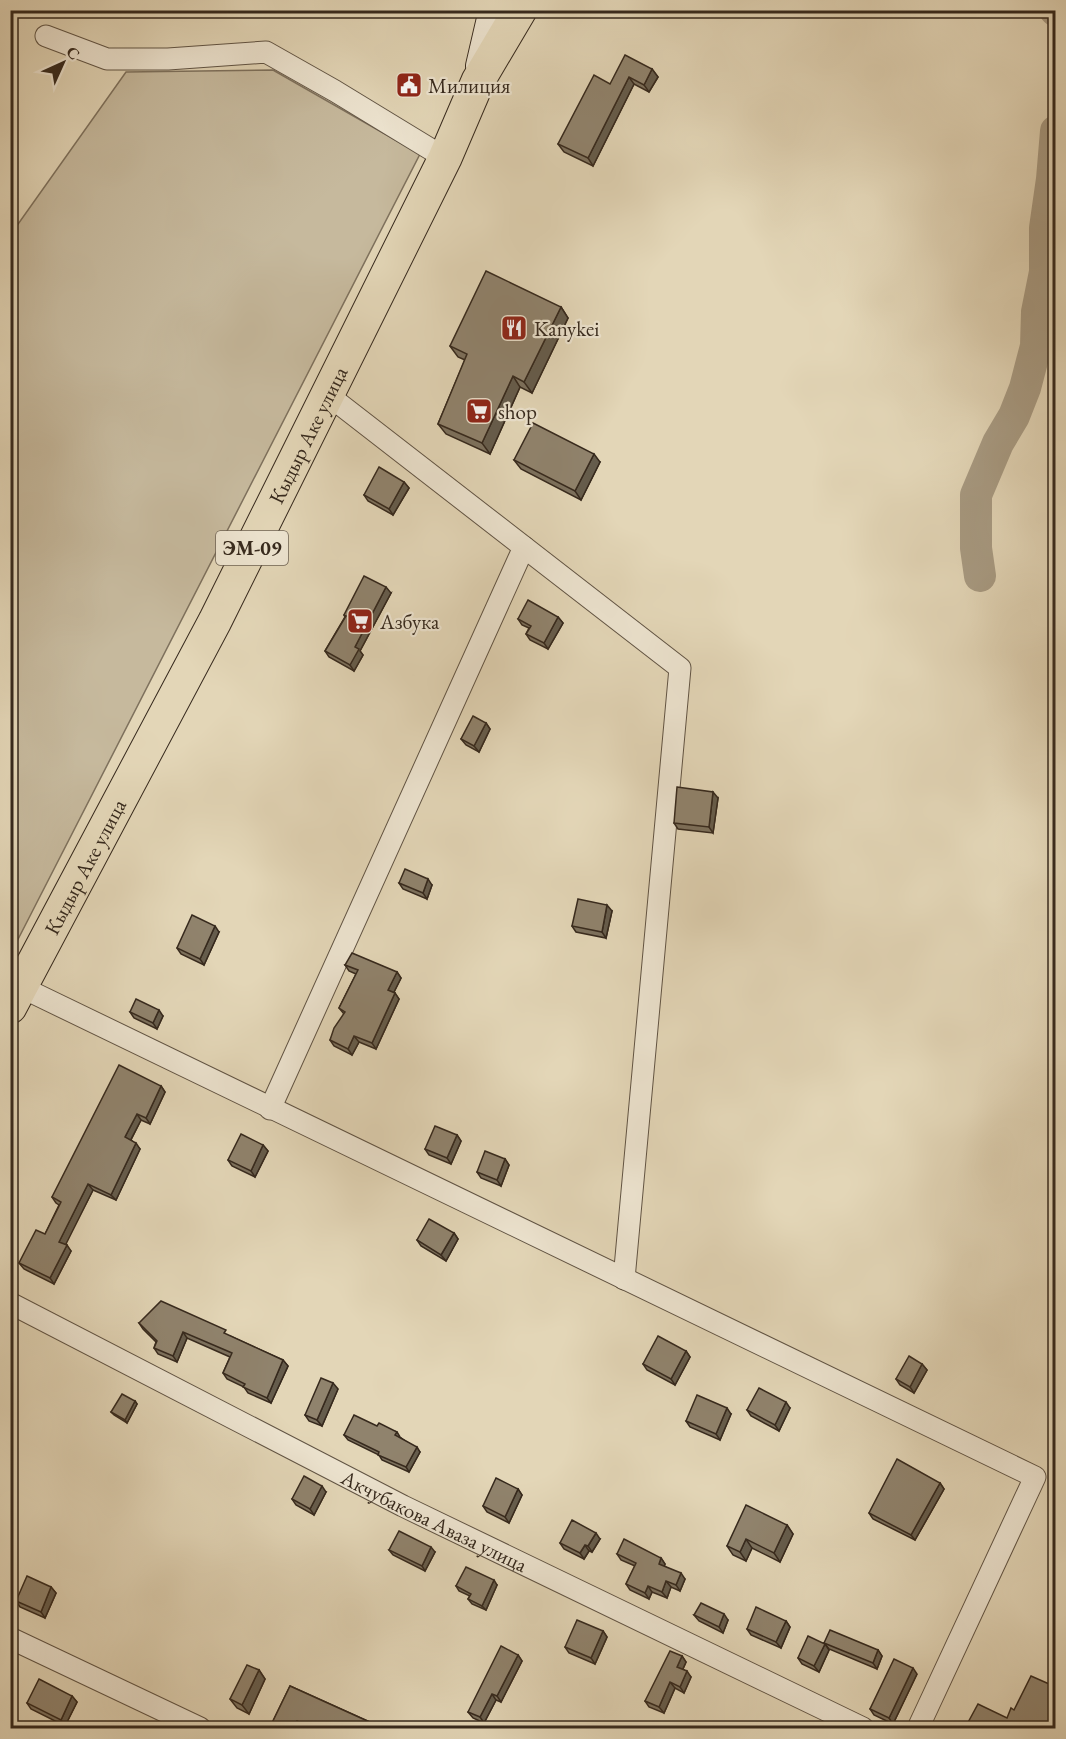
<svg xmlns="http://www.w3.org/2000/svg" width="1066" height="1739" font-family="'EB Garamond',serif">
<rect width="100%" height="100%" fill="#e3d6b7"/>
<filter id="stains"><feTurbulence type="fractalNoise" baseFrequency=".00333" numOctaves="4"/><feColorMatrix values="0 0 0 0 .2 0 0 0 0 .09 0 0 0 0 .02 0 0 0 .5 -.17"/></filter>
<radialGradient id="worn" r=".72"><stop offset=".6" stop-color="#630" stop-opacity="0"/><stop offset="1" stop-color="#630" stop-opacity=".3"/></radialGradient>
<path fill="#c6b99d" stroke="#7e715d" stroke-width="1.5" d="M273 70 420 154 11 953 10 429 14 416 10 411 11 234 126 72Z"/>
<g fill="none" stroke-linecap="round" stroke-linejoin="round">
<g stroke="#a89b83" stroke-width="32">
<path d="M1055 10 1056 11"/>
<path d="M980 576 976 548V495L998 443 1014 416 1025 388 1036 346 1037 312 1045 272V228L1052 179 1056 131"/>
</g>
<defs>
<g id="street">
<path d="M46 36 107 59H168L266 52 335 91 445 158"/>
<path d="M328 395 680 668 624 1279"/>
<path d="M21 987 1035 1477 918 1728"/>
<path d="M270 1109 524 547"/>
<path id="s1" d="M10 1303 403 1506 863 1728"/>
<path d="M10 1638 200 1728"/>
</g>
<path id="secondary" d="M481 66 494 10"/>
<g id="highway">
<path id="s2" d="M10 1007 215 621 445 158 478 81 520 10"/>
</g>
</defs>
<use href="#street" stroke="#615444" stroke-width="23"/>
<use href="#secondary" stroke="#36291d" stroke-width="32"/>
<use href="#highway" stroke="#36291d" stroke-width="35"/>
<use href="#street" stroke="#ede4d0" stroke-width="21"/>
<use href="#secondary" stroke="#ede4d0" stroke-width="30"/>
<use href="#highway" stroke="#e3d6b7" stroke-width="33"/>
</g>
<g fill="#7c715e" stroke="#36291d" stroke-width="1.5">
<path d="M652 69 658 77 649 92 634 84 593 166 564 152 558 144 610 84Z"/>
<path d="M561 307 568 318 532 393 520 387 490 454 446 434 438 424 465 360 458 357 450 346Z"/>
<path d="M514 460 600 462 581 500 521 469Z"/>
<path d="M404 482 409 488 393 515 368 501 364 495Z"/>
<path d="M391 593 360 651 363 655 354 671 329 657 325 651 345 617 344 615Z"/>
<path d="M558 617 563 623 548 649 530 640 526 634 529 628 522 625 518 619Z"/>
<path d="M486 723 490 729 479 752 466 745 461 739Z"/>
<path d="M718 798 713 833 678 829 674 823Z"/>
<path d="M399 883 432 885 427 899 403 889Z"/>
<path d="M612 911 606 938 576 932 572 926Z"/>
<path d="M219 932 204 965 181 954 177 948Z"/>
<path d="M345 965 397 972 401 978 394 992 399 999 376 1049 359 1042 352 1055 334 1046 330 1040 344 1014 339 1008 356 974 349 971Z"/>
<path d="M130 1012 163 1016 157 1029 134 1018Z"/>
<path d="M161 1086 165 1092 150 1124 141 1120 131 1140 140 1149 116 1200 93 1190 65 1244 71 1251 54 1284 24 1269 19 1263 45 1234 59 1205 56 1203 52 1197Z"/>
<path d="M457 1135 461 1141 451 1164 429 1155 425 1149Z"/>
<path d="M263 1145 268 1151 255 1177 232 1166 228 1160Z"/>
<path d="M505 1159 509 1165 501 1186 481 1178 477 1172Z"/>
<path d="M454 1233 458 1239 446 1261 421 1246 417 1240Z"/>
<path d="M139 1323 230 1336 283 1360 288 1366 271 1403 248 1393 244 1387 227 1379 223 1373 230 1357 187 1338 177 1362 158 1354 154 1348 156 1342 143 1329Z"/>
<path d="M686 1351 690 1357 675 1385 647 1370 643 1364Z"/>
<path d="M922 1364 927 1370 914 1393 900 1385 896 1379Z"/>
<path d="M338 1389 322 1426 309 1421 305 1415Z"/>
<path d="M135 1401 137 1404 127 1423 114 1415 111 1412Z"/>
<path d="M790 1408 779 1431 751 1416 747 1410Z"/>
<path d="M731 1414 720 1440 690 1427 686 1421Z"/>
<path d="M377 1426 397 1432 400 1437 420 1452 409 1472 382 1460 379 1455 348 1440 344 1435Z"/>
<path d="M940 1483 944 1489 915 1540 873 1519 869 1513Z"/>
<path d="M518 1489 522 1495 509 1523 487 1512 483 1506Z"/>
<path d="M326 1492 314 1515 296 1505 292 1499Z"/>
<path d="M787 1525 793 1534 780 1562 752 1548 746 1561 733 1555 727 1546Z"/>
<path d="M600 1539 592 1552 589 1551 584 1559 564 1549 560 1543Z"/>
<path d="M389 1550 435 1552 425 1571 393 1555Z"/>
<path d="M617 1554 661 1558 665 1564 664 1566 685 1579 680 1591 671 1587 667 1598 652 1592 649 1599 630 1590 626 1584 635 1566 621 1560Z"/>
<path d="M497 1585 486 1610 472 1604 468 1599 470 1596 459 1591 456 1586Z"/>
<path d="M51 1587 56 1593 45 1618 20 1607 16 1601Z"/>
<path d="M694 1615 728 1620 723 1633 699 1621Z"/>
<path d="M786 1621 790 1627 781 1648 751 1635 747 1629Z"/>
<path d="M603 1631 607 1637 595 1664 569 1653 565 1647Z"/>
<path d="M824 1643 878 1650 882 1656 877 1669 829 1649Z"/>
<path d="M825 1644 829 1650 819 1672 802 1664 798 1658Z"/>
<path d="M518 1655 522 1661 501 1702 496 1700 484 1723 473 1718 468 1712Z"/>
<path d="M682 1656 686 1662 683 1669 691 1677 684 1693 675 1688 664 1713 649 1707 645 1701Z"/>
<path d="M259 1670 265 1679 249 1714 237 1708 230 1699Z"/>
<path d="M917 1674 893 1724 874 1715 870 1709Z"/>
<path d="M290 1686 383 1728H273L271 1725Z"/>
<path d="M72 1696 77 1702 65 1726 31 1709 27 1703Z"/>
</g>
<g fill="#655c4c" stroke="#36291d" stroke-width="1.5">
<path d="M652 69 658 77 649 92 644 85Z"/>
<path d="M629 77 634 84 593 166 588 158Z"/>
<path d="M561 307 568 318 532 393 524 382Z"/>
<path d="M513 376 520 387 490 454 482 443Z"/>
<path d="M594 454 600 462 581 500 575 491Z"/>
<path d="M404 482 409 488 393 515 389 509Z"/>
<path d="M386 587 391 593 360 651 363 655 354 671 350 665 355 647Z"/>
<path d="M558 617 563 623 548 649 544 643Z"/>
<path d="M486 723 490 729 479 752 474 746Z"/>
<path d="M713 792 718 798 713 833 709 827Z"/>
<path d="M428 879 432 885 427 899 423 893Z"/>
<path d="M607 905 612 911 606 938 602 932Z"/>
<path d="M215 926 219 932 204 965 200 959Z"/>
<path d="M397 972 401 978 392 996 388 990Z"/>
<path d="M395 993 399 999 376 1049 372 1043Z"/>
<path d="M159 1010 163 1016 157 1029 153 1023Z"/>
<path d="M354 1036 359 1042 352 1055 348 1049Z"/>
<path d="M161 1086 165 1092 150 1124 146 1118Z"/>
<path d="M137 1114 141 1120 129 1143 125 1137Z"/>
<path d="M457 1135 461 1141 451 1164 447 1158Z"/>
<path d="M136 1143 140 1149 116 1200 111 1195Z"/>
<path d="M263 1145 268 1151 255 1177 251 1171Z"/>
<path d="M505 1159 509 1165 501 1186 497 1180Z"/>
<path d="M88 1184 93 1190 64 1248 59 1242Z"/>
<path d="M454 1233 458 1239 446 1261 441 1255Z"/>
<path d="M67 1245 71 1251 54 1284 50 1278Z"/>
<path d="M183 1332 187 1338 177 1362 173 1356Z"/>
<path d="M686 1351 690 1357 675 1385 671 1379Z"/>
<path d="M283 1360 288 1366 271 1403 267 1398Z"/>
<path d="M922 1364 927 1370 914 1393 910 1387Z"/>
<path d="M333 1383 338 1389 322 1426 317 1420Z"/>
<path d="M135 1401 137 1404 127 1423 125 1420Z"/>
<path d="M786 1402 790 1408 779 1431 775 1425Z"/>
<path d="M727 1408 731 1414 720 1440 716 1434Z"/>
<path d="M417 1447 420 1452 409 1472 406 1467Z"/>
<path d="M940 1483 944 1489 915 1540 911 1535Z"/>
<path d="M322 1486 326 1492 314 1515 310 1509Z"/>
<path d="M518 1489 522 1495 509 1523 505 1517Z"/>
<path d="M787 1525 793 1534 780 1562 774 1553Z"/>
<path d="M596 1533 600 1539 592 1552 588 1546Z"/>
<path d="M746 1539 752 1548 746 1561 740 1552Z"/>
<path d="M585 1545 589 1551 584 1559 580 1553Z"/>
<path d="M431 1547 435 1552 425 1571 422 1566Z"/>
<path d="M661 1558 665 1564 663 1570 659 1564Z"/>
<path d="M681 1573 685 1579 680 1591 676 1585Z"/>
<path d="M494 1580 497 1585 486 1610 482 1606Z"/>
<path d="M666 1581 671 1587 667 1598 662 1592Z"/>
<path d="M648 1586 652 1592 649 1599 645 1593Z"/>
<path d="M51 1587 56 1593 45 1618 41 1612Z"/>
<path d="M724 1614 728 1620 723 1633 719 1627Z"/>
<path d="M786 1621 790 1627 781 1648 776 1642Z"/>
<path d="M603 1631 607 1637 595 1664 591 1658Z"/>
<path d="M825 1644 829 1650 819 1672 814 1666Z"/>
<path d="M878 1650 882 1656 877 1669 873 1663Z"/>
<path d="M518 1655 522 1661 501 1702 497 1696Z"/>
<path d="M682 1656 686 1662 681 1673 677 1667Z"/>
<path d="M11 1665 15 1671 10 1681V1667Z"/>
<path d="M913 1668 917 1674 893 1724 889 1718Z"/>
<path d="M259 1670 265 1679 249 1714 242 1705Z"/>
<path d="M687 1671 691 1677 684 1693 680 1687Z"/>
<path d="M670 1682 675 1688 664 1713 659 1707Z"/>
<path d="M492 1694 496 1700 484 1723 480 1717Z"/>
<path d="M72 1696 77 1702 65 1726 61 1720Z"/>
<path d="M1056 1719V1728H1051Z"/>
<path d="M297 1721 302 1728H293Z"/>
</g>
<g fill="#90836d" stroke="#36291d" stroke-width="1.5">
<path d="M625 55 652 69 644 85 629 77 588 158 558 144 594 75 610 84Z"/>
<path d="M486 271 561 307 524 382 513 376 482 443 438 424 467 354 450 346Z"/>
<path d="M533 423 594 454 575 491 514 460Z"/>
<path d="M379 467 404 482 389 509 364 495Z"/>
<path d="M364 576 386 587 355 647 359 649 350 665 325 651 346 616 344 615Z"/>
<path d="M528 600 558 617 544 643 526 634 531 626 518 619Z"/>
<path d="M473 716 486 723 474 746 461 739Z"/>
<path d="M677 787 713 792 709 827 674 823Z"/>
<path d="M405 869 428 879 423 893 399 883Z"/>
<path d="M578 899 607 905 602 932 572 926Z"/>
<path d="M192 915 215 926 200 959 177 948Z"/>
<path d="M352 953 397 972 388 990 395 993 372 1043 354 1036 348 1049 330 1040 334 1028 345 1012 339 1008 358 970 345 965Z"/>
<path d="M136 999 159 1010 153 1023 130 1012Z"/>
<path d="M119 1065 161 1086 146 1118 137 1114 125 1137 136 1143 111 1195 88 1184 59 1242 67 1245 50 1278 19 1263 36 1230 45 1234 61 1202 52 1197Z"/>
<path d="M435 1126 457 1135 447 1158 425 1149Z"/>
<path d="M241 1134 263 1145 251 1171 228 1160Z"/>
<path d="M485 1151 505 1159 497 1180 477 1172Z"/>
<path d="M429 1219 454 1233 441 1255 417 1240Z"/>
<path d="M161 1301 226 1330 224 1333 283 1360 267 1398 243 1387 245 1384 223 1373 232 1353 183 1332 173 1356 154 1348 157 1341 139 1323Z"/>
<path d="M658 1336 686 1351 671 1379 643 1364Z"/>
<path d="M909 1356 922 1364 910 1387 896 1379Z"/>
<path d="M321 1378 333 1383 317 1420 305 1415Z"/>
<path d="M759 1388 786 1402 775 1425 747 1410Z"/>
<path d="M122 1394 135 1401 125 1420 111 1412Z"/>
<path d="M697 1395 727 1408 716 1434 686 1421Z"/>
<path d="M354 1415 377 1426 379 1423 397 1432 395 1435 417 1447 406 1467 378 1455 379 1452 344 1435Z"/>
<path d="M897 1459 940 1483 911 1535 869 1513Z"/>
<path d="M304 1476 322 1486 310 1509 292 1499Z"/>
<path d="M496 1478 518 1489 505 1517 483 1506Z"/>
<path d="M746 1505 787 1525 774 1553 746 1539 740 1552 727 1546Z"/>
<path d="M572 1520 596 1533 588 1546 585 1545 580 1553 560 1543Z"/>
<path d="M399 1531 431 1547 422 1566 389 1550Z"/>
<path d="M624 1539 661 1558 659 1564 681 1573 676 1585 666 1581 662 1592 648 1586 645 1593 626 1584 636 1563 617 1554Z"/>
<path d="M466 1567 494 1580 482 1606 468 1599 471 1594 456 1586Z"/>
<path d="M27 1576 51 1587 41 1612 16 1601Z"/>
<path d="M701 1603 724 1614 719 1627 694 1615Z"/>
<path d="M756 1607 786 1621 776 1642 747 1629Z"/>
<path d="M577 1620 603 1631 591 1658 565 1647Z"/>
<path d="M830 1630 878 1650 873 1663 824 1643Z"/>
<path d="M808 1636 825 1644 814 1666 798 1658Z"/>
<path d="M501 1646 518 1655 497 1696 492 1694 480 1717 468 1712Z"/>
<path d="M670 1651 682 1656 677 1667 687 1671 680 1687 670 1682 659 1707 645 1701Z"/>
<path d="M894 1659 913 1668 889 1718 870 1709Z"/>
<path d="M247 1665 259 1670 242 1705 230 1699Z"/>
<path d="M1031 1676 1056 1687V1719L1051 1728H965L978 1704 1007 1718 1011 1708 1014 1710Z"/>
<path d="M39 1679 72 1696 61 1720 27 1703Z"/>
<path d="M290 1686 383 1728H312L297 1721 293 1728H278L271 1725Z"/>
<path d="M385 1724 393 1728H383Z"/>
<path d="M726 1724 737 1728H724Z"/>
</g>
<defs>
<symbol id="civic-square" viewBox="-11 -11 22 22"><rect x="-9" y="-9" width="18" height="18" rx="4" fill="#8f2418" stroke="#ede4d0"/><path d="M-.6-6.5H3V-4.5H.6V-3L4-1V1h2V6H-6V1h2V-1L-.6-3ZM-1.2 2.5V6h2.4V2.5Z" fill="#fff"/></symbol>
<symbol id="restaurant-square" viewBox="-11 -11 22 22"><rect x="-9" y="-9" width="18" height="18" rx="4" fill="#8f2418" stroke="#ede4d0"/><path d="M-5-6h1v4h1v-4h1v4h1v-4h1v5L-1.5 .5V6h-2V.5L-5-1ZM5-6V6H3V1.5H1.5Q1.5-4 5-6Z" fill="#fff"/></symbol>
<symbol id="supermarket-square" viewBox="-11 -11 22 22"><rect x="-9" y="-9" width="18" height="18" rx="4" fill="#8f2418" stroke="#ede4d0"/><path d="M-6-5.5h2.5l.6 2H6L4.5 2H-2.5L-4.4-4H-6ZM-1.5 3.2a1.3 1.3 0 1 0 .1 0ZM3 3.2a1.3 1.3 0 1 0 .1 0Z" fill="#fff"/></symbol>
</defs>
<g fill-rule="evenodd">
<use href="#civic-square" x="394" y="70" width="30" height="30"/>
<use href="#restaurant-square" x="499" y="313" width="30" height="30"/>
<use href="#supermarket-square" x="464" y="396" width="30" height="30"/>
<use href="#supermarket-square" x="345" y="606" width="30" height="30"/>
</g>
<g text-anchor="middle" dominant-baseline="central" stroke-width="4.5" stroke-linejoin="round" paint-order="stroke">
<rect fill="#ede4d0" stroke="#6d6153" stroke-width="1.5" x="216" y="531" width="72" height="34" rx="4.5"/>
<g font-size="20" font-weight="bold" fill="#36291d">
<text x="252" y="548">ЭМ-09</text>
</g>
<g font-size="21" fill="#36291d" stroke="#ede4d0" text-anchor="start">
<text x="428" y="85">Милиция</text>
<text x="534" y="328">Kanykei</text>
<text x="498" y="411">shop</text>
<text x="380" y="621">Азбука</text>
</g>
<g font-size="21" fill="#36291d" stroke="#ede4d0">
<text stroke="none"><textPath href="#s2" startOffset="645">Кыдыр Аке улица</textPath></text>
<text stroke="none"><textPath href="#s2" startOffset="159">Кыдыр Аке улица</textPath></text>
<text stroke="none"><textPath href="#s1" startOffset="477">Акчубакова Аваза улица</textPath></text>
</g>
</g>
<rect width="1066" height="1739" fill="none" stroke="#e3d6b7" stroke-width="36"/>
<rect x="12" y="12" width="1042" height="1715" fill="none" stroke="#36291d" stroke-width="3"/>
<rect x="18" y="18" width="1030" height="1703" fill="none" stroke="#36291d" stroke-width="1.5"/>
<g transform="translate(63 63) rotate(45)" stroke="#ede4d0" stroke-width="4.5" paint-order="stroke">
<path d="M0-4.5L10 22L0 15L-10 22Z" fill="#36291d"/>
<text y="-9" font-size="16" font-weight="bold" text-anchor="middle" fill="#36291d">С</text>
</g>
<rect width="100%" height="100%" filter="url(#stains)"/>
<rect width="100%" height="100%" fill="url(#worn)"/>
</svg>
